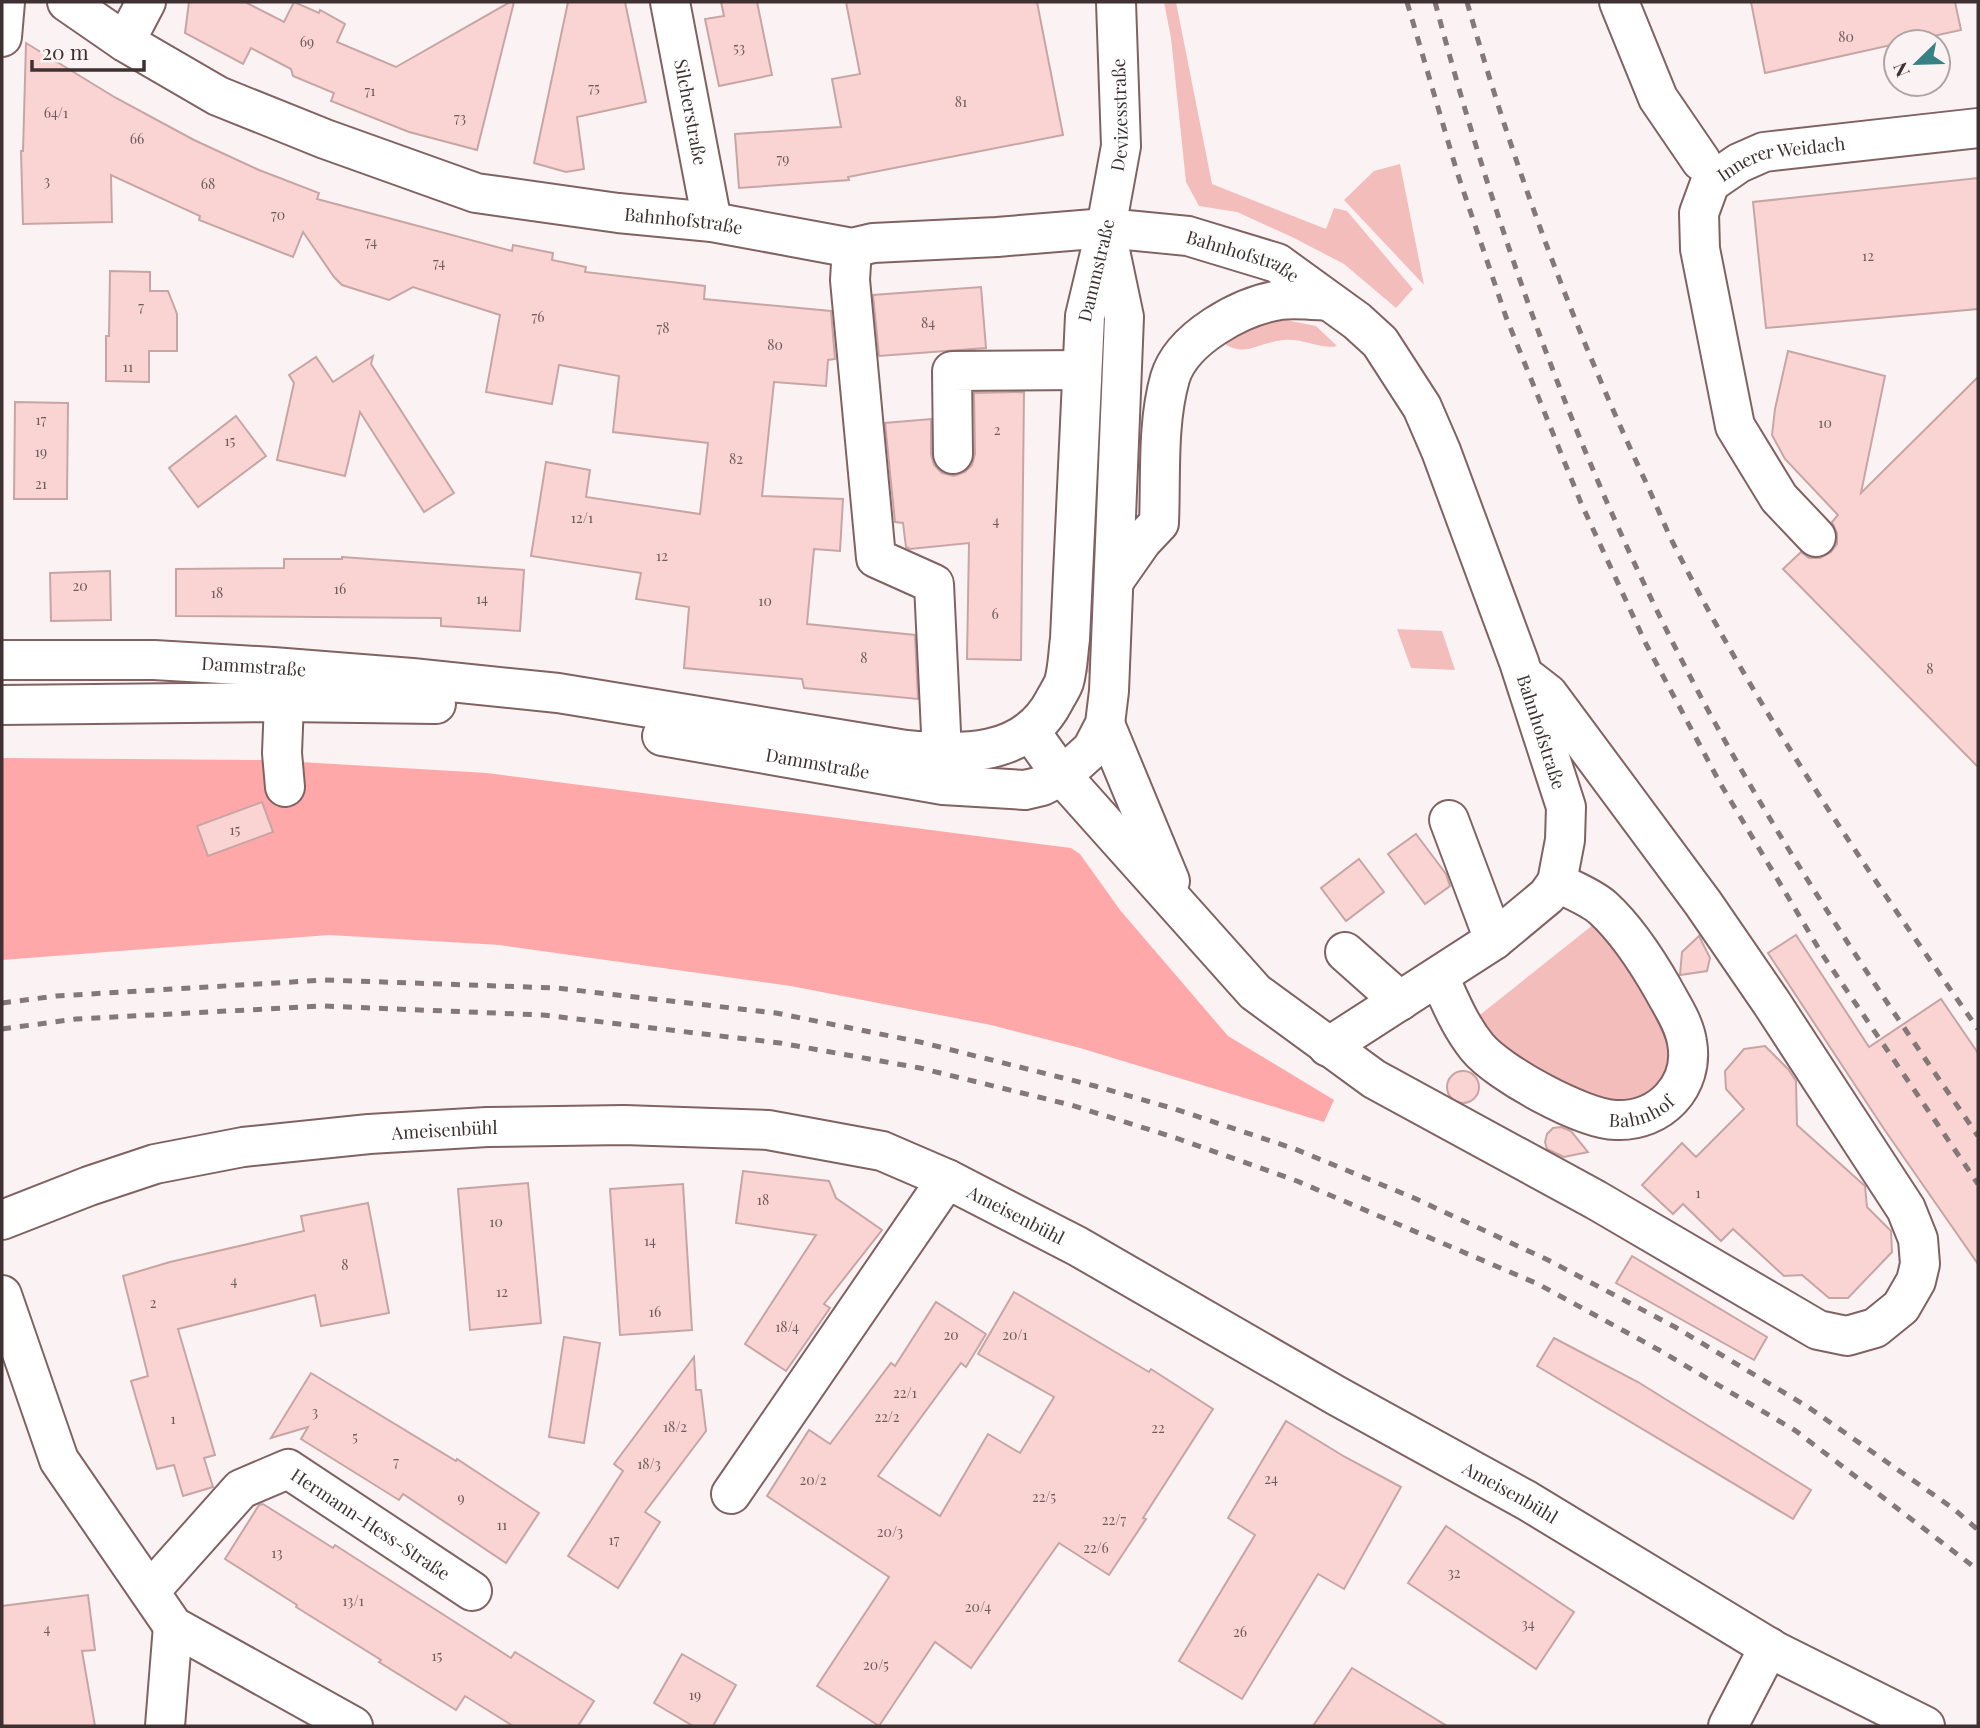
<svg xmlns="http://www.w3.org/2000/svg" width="1980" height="1728" font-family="'Playfair Display',serif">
<rect width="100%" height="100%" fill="#fbf3f3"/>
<g fill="#f3bdbc">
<path d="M1164 2H1176L1212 184 1326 229 1334 208 1347 211 1413 289 1396 308 1344 264 1292 237 1237 212 1199 206 1186 182 1171 38Z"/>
<path d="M1400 164 1424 285 1344 200 1374 171Z"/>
<path d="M1286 320 1316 326 1337 346C1323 350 1302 338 1284 340 1258 342 1245 359 1222 342L1268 321Z"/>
<path d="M1097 332H1107L1093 673 1081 672Z"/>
<path d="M1397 629 1442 631 1455 670 1411 668Z"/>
<path d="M1608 922 1669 1021 1668 1079 1626 1108 1590 1100 1487 1041 1476 1018 1594 924Z"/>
</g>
<path fill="#fea8a9" d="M2 758 266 760 487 773 1071 848 1080 854 1120 910 1228 1036 1334 1100 1324 1122 1080 1048 991 1025 791 986 500 945 329 935 2 960Z"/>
<g fill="#f9d4d3" stroke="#c8a5a5" stroke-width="2">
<path d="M189 2H245L284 22 294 2 319 13 320 10 345 24 337 42 396 67 510 2H514L477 150 409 132 331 101 334 93 293 76 291 69 251 48 243 64 185 33Z"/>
<path d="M568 2H625L646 102 577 117 584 169 566 172 534 163Z"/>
<path d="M721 2H757L772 75 719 86 705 19 724 16Z"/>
<path d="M846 2H1037L1063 135 848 177 849 180 739 188 735 134 841 127 832 79 860 74Z"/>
<path d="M1751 2H1955L1961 30 1906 42H1896V44L1765 73Z"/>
<path d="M26 43 116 98 194 140 259 170 319 193 317 199 512 251 513 245 553 253 552 260 586 267 585 272 705 286 704 299 831 311 835 359 828 360 826 386 774 382 762 496 843 499 840 551 814 549 807 624 915 635 918 699 804 688 802 679 684 668 689 607 636 599 641 573 531 556 546 462 590 470 586 497 700 514 708 443 613 432 619 376 559 365 552 404 486 392 500 315 413 287 389 300 342 285 334 277 303 232 293 257 199 220 200 216 111 175 112 222 23 224 21 151H23Z"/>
<path d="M1978 178V309L1766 328 1753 202Z"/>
<path d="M110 271 150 272V291H168L177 314V351H149V382L106 381V336H109Z"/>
<path d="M981 287 986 348 879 356 873 295Z"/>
<path d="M1788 351 1885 376 1861 493 1978 377V767L1783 569 1801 552 1809 558H1820L1831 552 1837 544V533L1832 522 1838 515 1785 459 1772 435 1775 409Z"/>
<path d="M373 356 371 364 454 493 424 512 360 412 345 476 277 460 294 383 289 375 316 357 333 382Z"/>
<path d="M1024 392 1021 660 967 659 969 543 910 549 906 547 903 523 895 522 885 423 931 419V454L934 465 942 473 954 476 965 472 972 465 975 454 974 393Z"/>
<path d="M15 402 68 403 67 499H14Z"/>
<path d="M236 416 266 456 198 507 169 468Z"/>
<path d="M342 557 524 570 520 631 441 626V618L176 616V569L284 568V559H342Z"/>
<path d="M110 571 111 620 51 621 50 573Z"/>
<path d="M262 802 273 832 208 856 197 826Z"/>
<path d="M1416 834 1446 874 1450 886 1425 904 1388 854Z"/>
<path d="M1359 859 1384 892 1346 921 1321 888Z"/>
<path d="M1796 935 1869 1047 1941 999 1978 1053V1264L1884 1129 1768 953Z"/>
<path d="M1699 936 1710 958 1707 971 1680 975 1682 952Z"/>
<path d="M1765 1046 1788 1069 1796 1081 1797 1125 1865 1186 1867 1207 1891 1231 1892 1252 1848 1298H1829L1802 1275 1784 1276 1733 1229 1721 1241 1683 1204 1673 1214 1642 1185 1682 1143 1696 1157 1744 1109 1726 1089 1725 1071 1744 1049Z"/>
<circle cx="1463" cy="1087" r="16"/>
<path d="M1561 1127 1571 1131 1588 1152 1564 1157 1547 1149 1545 1142 1547 1134 1553 1128Z"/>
<path d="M743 1171 829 1181 836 1198 882 1230 824 1304 830 1308 786 1371 745 1344 816 1235 736 1223Z"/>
<path d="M528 1183 541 1323 470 1330 458 1189Z"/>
<path d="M683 1184 692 1330 620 1335 610 1189Z"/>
<path d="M368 1203 389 1313 321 1326 315 1295 178 1329 215 1455 204 1458 213 1487 183 1496 174 1465 157 1469 131 1381 148 1376 123 1276 170 1262 304 1231 301 1216Z"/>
<path d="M1632 1256 1767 1337 1754 1360 1616 1283Z"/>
<path d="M1014 1292 1149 1372 1151 1369 1213 1409 1143 1518 1146 1519 1109 1575 1059 1543 971 1668 935 1642 879 1726 817 1686 889 1577 767 1496 809 1430 830 1444 891 1363 895 1366 936 1302 986 1334 966 1367 961 1363 878 1476 940 1516 988 1434 1020 1453 1054 1397 978 1354Z"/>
<path d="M564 1337 600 1343 584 1443 549 1437Z"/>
<path d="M1554 1338 1638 1382 1811 1490 1793 1519 1537 1366Z"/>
<path d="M694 1357 696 1390H701L706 1431 645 1512 660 1522 618 1588 568 1556 623 1471 614 1464Z"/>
<path d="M311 1373 456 1461 457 1459 539 1513 506 1563 403 1494 399 1500 301 1439 308 1427 271 1438Z"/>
<path d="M1286 1421 1345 1457 1401 1487 1344 1589 1318 1574 1242 1699 1179 1661 1255 1535 1228 1518Z"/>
<path d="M263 1504 333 1548 335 1545 511 1658 515 1652 594 1701 578 1726H513L465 1696 456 1710 379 1662 381 1660 296 1607 297 1605 225 1559 259 1505Z"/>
<path d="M1446 1526 1574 1612 1536 1669 1408 1583Z"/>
<path d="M88 1595 95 1650 82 1651 95 1726H2V1606Z"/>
<path d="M682 1654 736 1685 713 1726H693L654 1703Z"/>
<path d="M1352 1668 1403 1699 1447 1726H1313Z"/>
</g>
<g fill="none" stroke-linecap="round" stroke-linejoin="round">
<defs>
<g id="minor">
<path id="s1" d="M67 2 125 42 218 96 325 139 476 193 618 213 712 222 852 248 873 243 997 237 1106 228 1188 236 1277 263 1357 321 1380 342 1422 407 1441 451 1519 662 1566 807 1565 840 1557 882 1547 896 1494 940 1328 1047"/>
<path id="s2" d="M670 2 712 222"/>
<path d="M1619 2 1658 98 1701 161"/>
<path d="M2 37 5 2"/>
<path d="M125 42 146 2"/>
<path d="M852 248 850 280 876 558 934 584 942 753"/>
<path d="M953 454 952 371 1082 370"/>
<path id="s3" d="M1816 537 1779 498 1735 426 1700 249 1699 213 1710 183 1739 163 1764 152 1978 128"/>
<path d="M1114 581 1142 541 1159 523C1161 476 1157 424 1170 378 1182 338 1241 306 1280 300 1295 298 1313 300 1328 301"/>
<path id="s4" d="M2 660H154L273 667 412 678 558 693 906 750C961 755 1025 757 1054 701 1057 695 1062 688 1064 682 1068 668 1068 653 1070 639L1085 316 1106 228 1121 146 1116 2"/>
<path d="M284 702 282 753 285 787"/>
<path d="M2 705 284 702 436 704"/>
<path d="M1105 724 1170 881"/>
<path d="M1030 731 1062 776 1255 992 1374 1079 1596 1200 1818 1330 1847 1336 1875 1328 1901 1307 1916 1281 1920 1264 1918 1239 1906 1209 1771 1002 1703 903 1548 694 1530 680"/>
<path id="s5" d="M662 736 943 785 1025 790 1042 786 1062 776 1092 749 1105 724 1109 691 1124 317 1108 241"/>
<path d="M1449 820 1494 940"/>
<path d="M1345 952 1400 1001"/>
<path id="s6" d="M1439 977C1450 1001 1460 1026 1477 1047 1498 1073 1582 1119 1616 1120 1660 1122 1695 1086 1687 1042 1684 1023 1672 1006 1663 989 1647 961 1627 930 1603 908 1591 897 1571 890 1557 882"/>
<path id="s7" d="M2 1220 89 1186 155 1164 243 1147 369 1134 487 1127 624 1125 768 1130 882 1151 947 1179 1077 1246 1337 1396 1526 1500 1775 1651 1925 1726"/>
<path d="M2 1295 59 1460 173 1626 353 1726"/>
<path d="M731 1494 947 1179"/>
<path id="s8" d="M150 1591 241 1489 288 1469 472 1591"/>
<path d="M165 1726 173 1626"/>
<path d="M1728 1726 1769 1647"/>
</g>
</defs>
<use href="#minor" stroke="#816262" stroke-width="42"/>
<use href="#minor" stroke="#fff" stroke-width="38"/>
<g stroke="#847878" stroke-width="5" stroke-dasharray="9 9" stroke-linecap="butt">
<path d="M1407 2 1457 172 1506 317 1581 503 1646 644 1720 783 1822 954 1978 1184"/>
<path d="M1435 2C1492 217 1566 427 1665 627 1753 806 1865 972 1978 1136"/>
<path d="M1467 2C1513 164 1571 321 1642 474 1653 497 1662 520 1673 543 1759 714 1868 872 1978 1029"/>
<path d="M2 1003 56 996 325 980 556 988 776 1013 920 1042 1095 1086 1175 1109 1295 1149 1414 1198 1548 1260 1675 1327 1808 1407 1954 1509 1978 1530"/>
<path d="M2 1029 76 1019 323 1006 543 1015 780 1043 920 1068 1071 1105 1176 1138 1297 1181 1538 1284 1659 1350 1796 1431 1978 1570"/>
</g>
</g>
<g text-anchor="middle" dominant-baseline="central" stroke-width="5" stroke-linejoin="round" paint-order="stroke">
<g font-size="14" fill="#6e5a5a">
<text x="1846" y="36">80</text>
<text x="307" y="41">69</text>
<text x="739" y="47">53</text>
<text x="594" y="87">75</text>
<text x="370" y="90">71</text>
<text x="961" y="101">81</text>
<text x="56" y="112">64/1</text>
<text x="460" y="117">73</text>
<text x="137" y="138">66</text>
<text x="783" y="158">79</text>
<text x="47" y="180">3</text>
<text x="208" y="183">68</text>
<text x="278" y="214">70</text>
<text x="371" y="241">74</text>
<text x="1868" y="255">12</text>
<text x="439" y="262">74</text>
<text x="141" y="306">7</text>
<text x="538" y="316">76</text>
<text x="928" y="322">84</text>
<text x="663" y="327">78</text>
<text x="775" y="344">80</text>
<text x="128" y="366">11</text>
<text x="41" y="419">17</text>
<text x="1825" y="422">10</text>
<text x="997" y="429">2</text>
<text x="230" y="440">15</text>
<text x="41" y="451">19</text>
<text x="736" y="458">82</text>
<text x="41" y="483">21</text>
<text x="582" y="517">12/1</text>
<text x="996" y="520">4</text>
<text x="662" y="555">12</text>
<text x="80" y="585">20</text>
<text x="340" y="588">16</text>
<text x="217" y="592">18</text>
<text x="482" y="598">14</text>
<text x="765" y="600">10</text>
<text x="995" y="613">6</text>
<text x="864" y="657">8</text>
<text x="1930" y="668">8</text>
<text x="235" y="829">15</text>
<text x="1698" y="1192">1</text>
<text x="763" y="1199">18</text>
<text x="496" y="1221">10</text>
<text x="650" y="1240">14</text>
<text x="345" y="1264">8</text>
<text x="234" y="1280">4</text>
<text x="502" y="1291">12</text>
<text x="153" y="1302">2</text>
<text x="655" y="1311">16</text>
<text x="787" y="1326">18/4</text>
<text x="951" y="1334">20</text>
<text x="1015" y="1334">20/1</text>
<text x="905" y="1392">22/1</text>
<text x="315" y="1411">3</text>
<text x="887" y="1416">22/2</text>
<text x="173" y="1418">1</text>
<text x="675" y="1426">18/2</text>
<text x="1158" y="1427">22</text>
<text x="355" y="1436">5</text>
<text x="396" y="1461">7</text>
<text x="649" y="1463">18/3</text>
<text x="1271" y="1478">24</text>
<text x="813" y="1479">20/2</text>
<text x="1044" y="1496">22/5</text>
<text x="461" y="1497">9</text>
<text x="1114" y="1519">22/7</text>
<text x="502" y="1524">11</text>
<text x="890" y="1531">20/3</text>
<text x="614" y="1539">17</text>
<text x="1096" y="1547">22/6</text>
<text x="277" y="1552">13</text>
<text x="1454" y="1572">32</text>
<text x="353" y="1600">13/1</text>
<text x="978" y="1606">20/4</text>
<text x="1528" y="1623">34</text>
<text x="47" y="1628">4</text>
<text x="1240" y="1631">26</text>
<text x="437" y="1655">15</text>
<text x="876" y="1664">20/5</text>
<text x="695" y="1694">19</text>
</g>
<g font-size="18" fill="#3f3131" stroke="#fbf3f3">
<text stroke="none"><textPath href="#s2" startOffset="112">Silcherstraße</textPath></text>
<text stroke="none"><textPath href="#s4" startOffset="1670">Devizesstraße</textPath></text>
<text stroke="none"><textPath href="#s3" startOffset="464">Innerer Weidach</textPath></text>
<text stroke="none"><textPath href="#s1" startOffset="663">Bahnhofstraße</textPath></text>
<text stroke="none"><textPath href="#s1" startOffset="1230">Bahnhofstraße</textPath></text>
<text stroke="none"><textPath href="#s4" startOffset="1512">Dammstraße</textPath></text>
<text stroke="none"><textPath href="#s4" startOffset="252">Dammstraße</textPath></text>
<text stroke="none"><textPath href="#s1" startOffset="1818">Bahnhofstraße</textPath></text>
<text stroke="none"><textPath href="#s5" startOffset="158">Dammstraße</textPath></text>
<text stroke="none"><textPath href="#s6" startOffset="266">Bahnhof</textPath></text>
<text stroke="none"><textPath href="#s7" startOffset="455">Ameisenbühl</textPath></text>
<text stroke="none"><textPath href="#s7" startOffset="1043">Ameisenbühl</textPath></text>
<text stroke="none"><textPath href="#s7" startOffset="1610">Ameisenbühl</textPath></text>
<text stroke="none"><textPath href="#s8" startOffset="287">Hermann-Hess-Straße</textPath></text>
</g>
</g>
<rect width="1980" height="1728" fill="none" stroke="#3f3131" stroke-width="7"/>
<g transform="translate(1917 63) rotate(247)"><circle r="33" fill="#fbf3f3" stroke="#b0a5a5" stroke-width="2"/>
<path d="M0-5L12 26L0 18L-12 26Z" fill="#378083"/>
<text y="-10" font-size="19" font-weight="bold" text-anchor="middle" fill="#3f3131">N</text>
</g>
<path d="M32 60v10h112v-10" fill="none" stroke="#3f3131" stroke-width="3.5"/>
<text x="42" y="60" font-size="21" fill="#3f3131" stroke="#fbf3f3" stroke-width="5" paint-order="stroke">20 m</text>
</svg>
